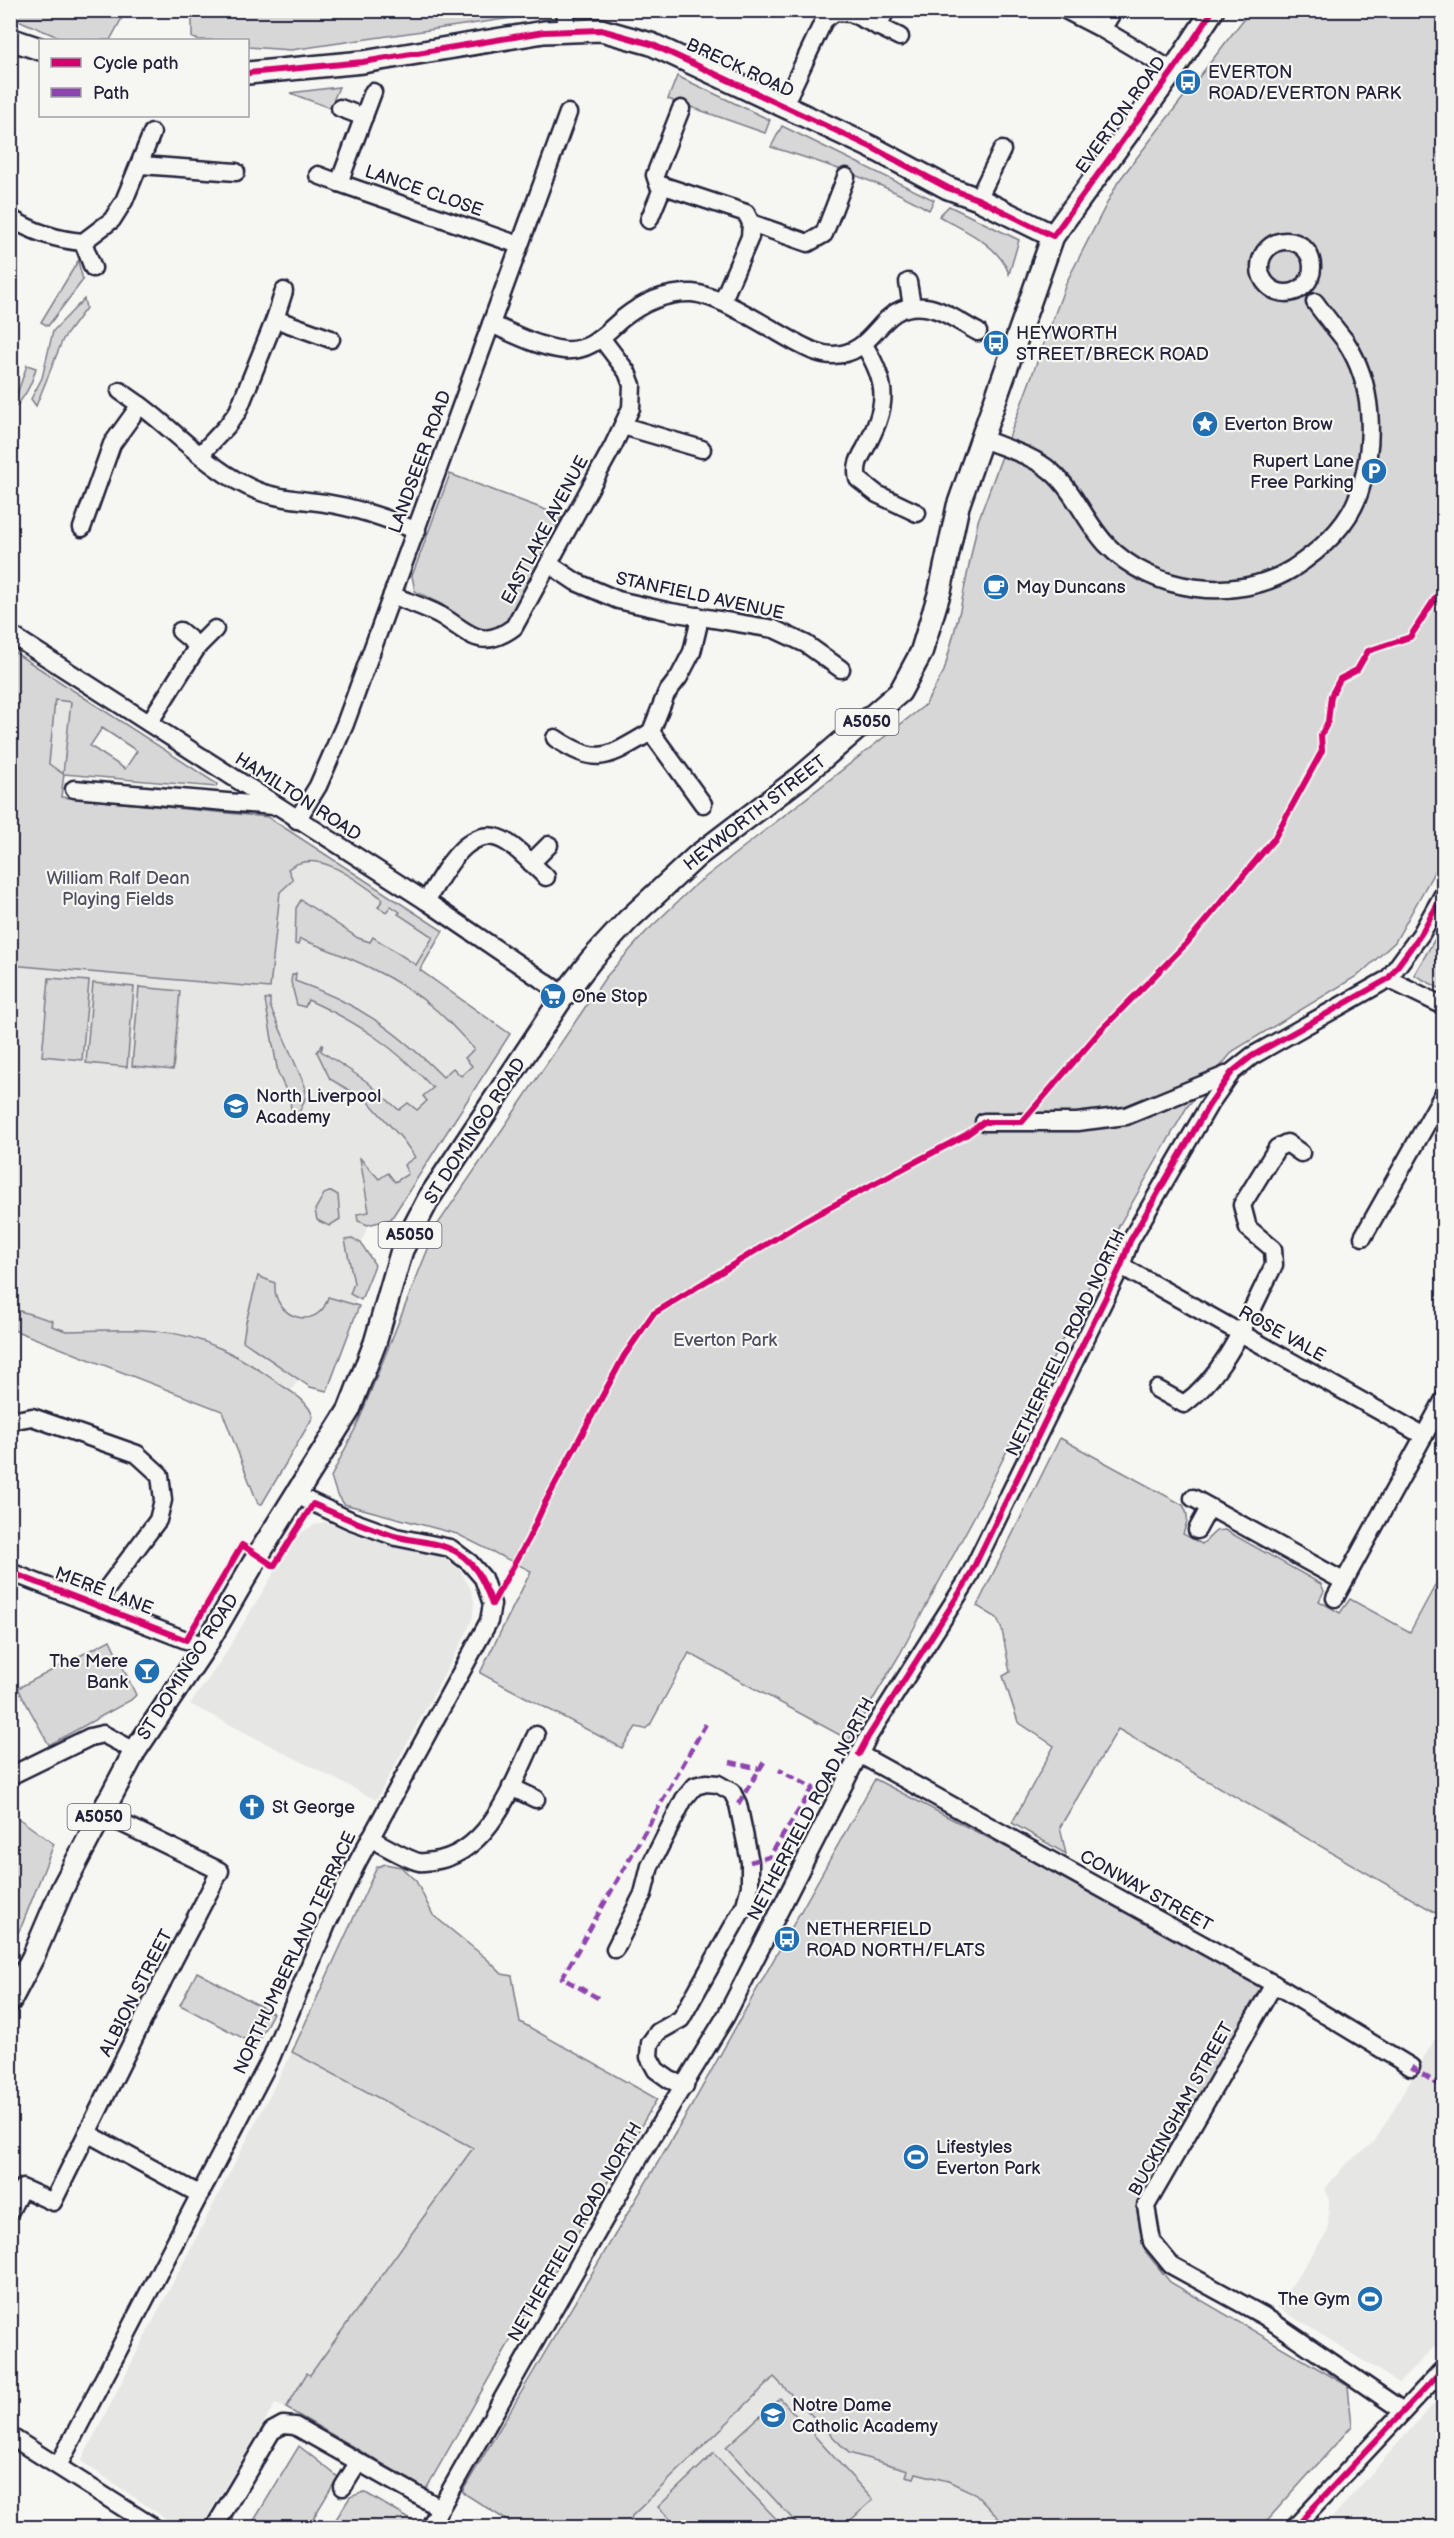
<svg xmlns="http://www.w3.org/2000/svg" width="1454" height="2538" font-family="'Balsamiq Sans',sans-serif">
<rect width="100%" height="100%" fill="#f6f6f2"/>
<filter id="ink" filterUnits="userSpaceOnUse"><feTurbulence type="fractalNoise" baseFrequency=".0167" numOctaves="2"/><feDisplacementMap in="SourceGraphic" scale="12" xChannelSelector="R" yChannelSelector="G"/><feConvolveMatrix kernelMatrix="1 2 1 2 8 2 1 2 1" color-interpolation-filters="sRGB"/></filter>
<g filter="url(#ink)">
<g fill="#e6e6e4">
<path d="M10 650 72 690 61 797 268 817 443 931 420 970 510 1034 414 1178 391 1219 368 1226 361 1243 374 1262 320 1373 299 1379 289 1393 258 1504 222 1411 11 1329Z"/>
<path d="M325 1522 378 1542 441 1556 460 1570 471 1589 474 1601 473 1617 465 1636 376 1800 190 1704 219 1664 296 1536 312 1526Z"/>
<path d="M1443 2025V2338L1399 2383 1277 2307 1328 2231 1329 2199 1324 2190 1344 2166 1375 2141Z"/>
<path d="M292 2052 474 2148 310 2375 307 2374 286 2408 275 2404 201 2527H178L81 2461Z"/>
<path d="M774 2377 849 2453 908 2470 906 2475 915 2473 948 2481 974 2493 1007 2527 629 2528 632 2516Z"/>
<path d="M1443 2394V2527H1324L1416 2423Z"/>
</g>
<g fill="#d7d7d7" stroke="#7c7c89" stroke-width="1.5" fill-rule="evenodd">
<path d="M80 10 123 16 110 40H74L60 38 11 17V11Z"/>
<path d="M196 10H539V11L533 15 291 50 248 47V40H200L192 38V14Z"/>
<path d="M1250 11H1443V856L1395 942 1360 974 1233 1051 1187 1107 1120 1224 974 1517 900 1654 849 1740 689 1653 650 1725 645 1729 636 1727 622 1748 480 1673 531 1571 457 1534 344 1504 336 1492 331 1477 358 1423 438 1224 605 978 646 932 694 886 925 705 944 671 960 610 978 521 1067 281 1118 182Z"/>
<path d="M677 76 770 120 765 133 668 99Z"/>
<path d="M339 87 330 108 290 93Z"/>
<path d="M782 126 934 200 929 210C884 183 822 162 771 147Z"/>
<path d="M949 206 1019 240 1009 274C999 244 964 231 939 216Z"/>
<path d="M78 261 83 280 48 326 41 322Z"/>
<path d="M84 299 86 308 63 339 36 406 31 399 42 378 53 331Z"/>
<path d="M27 365 36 368C31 387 24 398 11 412Z"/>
<path d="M450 474 562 516 553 534 556 536 506 626 481 633 441 604 415 591 412 576Z"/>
<path d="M11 650 217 784 216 787 64 774 61 797 268 817 443 931 420 970 510 1034 391 1219 368 1225 358 1221 357 1214 369 1212 360 1158 379 1179 388 1173 395 1182 408 1174 404 1165 415 1157 403 1140 368 1101 330 1079 317 1052 323 1044 321 1051 366 1081 399 1110 408 1103 417 1110 427 1101 423 1096 433 1088C395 1047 359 1023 308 1000L305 1007 297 1005 291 982 292 975 296 973 295 981C356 1002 397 1031 443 1077L453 1068 461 1076 472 1066 465 1058 474 1049C461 1035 449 1021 435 1009 396 976 347 956 300 939L298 945 295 944 296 908 301 900 358 938 370 942 373 937 416 965 433 937 398 914 400 912 391 906 386 912 378 907 383 899C359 882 317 846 288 869L293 880 280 892 270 988 11 965ZM55 700 71 702 63 774 49 764ZM102 728 137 751 125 769 90 746Z"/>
<path d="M1443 925V990L1414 975Z"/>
<path d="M49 978 89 981 82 1060 42 1056Z"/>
<path d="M93 983 134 987 127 1067 86 1063Z"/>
<path d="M139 987 180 991 173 1070 132 1066Z"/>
<path d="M270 998V1006L305 1086C307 1100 302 1111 292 1120L290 1099 278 1073 265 1000Z"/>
<path d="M331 1191 338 1195 340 1219 329 1226 317 1220 315 1210 324 1194Z"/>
<path d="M352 1239 361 1243 375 1265 361 1300 350 1294 354 1283 345 1240Z"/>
<path d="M258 1276 275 1283C272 1320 320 1332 328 1297L359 1306 327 1391 310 1387 243 1341 246 1322Z"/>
<path d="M10 1308 53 1321 52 1326 66 1331C96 1331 127 1328 157 1331 203 1335 242 1357 278 1383 291 1392 308 1400 313 1417L262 1504H258L222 1411 11 1329Z"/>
<path d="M1060 1438 1183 1505C1190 1517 1187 1522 1183 1534L1202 1544 1216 1531 1225 1530 1321 1584 1324 1591 1319 1601 1340 1613 1350 1599 1410 1632 1443 1571V1917L1118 1729 1060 1827 1066 1854 1012 1823 1054 1746 1018 1722 1003 1676 1010 1672 1002 1630 997 1618 977 1606Z"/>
<path d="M110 1640 136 1695 131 1700 49 1745 18 1688Z"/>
<path d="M875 1779 1269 1984 1141 2208 1145 2251 1170 2282 1348 2386 1352 2426 1261 2527H1007L974 2493 948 2481 916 2473 914 2478 906 2476 908 2470 849 2453 774 2377 632 2516 629 2527H517L462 2492 692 2105Z"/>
<path d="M11 1813 54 1844 22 1925 11 1945Z"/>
<path d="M385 1864 401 1867 416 1881 433 1915 487 1959 502 1974 512 1976 520 2022 657 2099 552 2276 548 2274 426 2489 286 2408 307 2373 310 2375 473 2148 292 2052 377 1867Z"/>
<path d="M197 1972 273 2013 256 2045 180 2005Z"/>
<path d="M780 2398 873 2500 843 2527H800L726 2447Z"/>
<path d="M299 2446 338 2477 308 2527H250Z"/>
<path d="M714 2453V2454L784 2527H678L658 2507Z"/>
<path d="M364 2492 413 2521 409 2527H331L350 2497Z"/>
</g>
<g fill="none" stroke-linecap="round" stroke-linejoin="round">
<defs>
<g id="minor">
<path d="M565 10 567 31"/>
<path d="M1065 10 1102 29 1173 71"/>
<path d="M878 27 886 10"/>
<path d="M1102 29 1114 10"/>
<path d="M373 92 339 183 519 245"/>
<path d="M784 105 824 20 835 12 851 13 900 37"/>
<path d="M340 108 364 117"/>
<path d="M681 109 655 175 658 184 746 213 751 223 750 237 722 302"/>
<path d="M141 165 236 172"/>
<path d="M318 175 339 183"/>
<path d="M978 199 1002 150"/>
<path d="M10 218C33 232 58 240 83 242L112 220 124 201 152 133"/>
<path d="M649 220 663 186"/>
<path d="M751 223 808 243 824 234 846 177"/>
<circle cx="1286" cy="267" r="26"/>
<path d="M83 242 93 268"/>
<path d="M908 282 912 306"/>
<path d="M275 319 284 291"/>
<path d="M491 324C514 334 538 347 564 350 591 352 603 335 622 319 643 302 665 292 692 293 719 295 769 328 795 342 807 348 819 355 833 355 879 354 877 301 925 307 943 309 962 324 978 332"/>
<path d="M864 345C890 386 887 407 865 449 859 459 855 467 858 479L877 494 917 513"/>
<path d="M120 391 140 405"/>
<path d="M623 426 702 449"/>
<path d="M983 439C1007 449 1032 455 1052 472 1075 492 1086 523 1107 545 1152 592 1235 604 1292 569 1321 550 1352 522 1361 487 1375 440 1374 385 1346 342 1336 329 1325 316 1315 302"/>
<path d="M200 455 227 426 238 411 275 319 331 339"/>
<path d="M82 528 112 444 140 405C179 434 212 473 258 491 279 499 303 500 325 503 357 508 387 518 417 531"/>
<path d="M549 564 576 582 618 600 671 612 774 629 806 644 841 669"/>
<path d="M392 595C408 602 425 607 440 615 469 632 480 652 514 627L613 446 631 408 632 385 627 372 602 339"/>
<path d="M698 616V627L692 652 679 677 666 694 651 732 703 804"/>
<path d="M180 631 198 646"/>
<path d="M10 634 426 901 564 995"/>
<path d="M149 723 198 646 215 629"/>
<path d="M555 738C600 768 608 756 651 732"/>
<path d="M74 789 273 806"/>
<path d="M297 820 318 786 345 724 568 113"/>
<path d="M531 863 549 845"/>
<path d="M426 901C443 875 469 817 508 843 522 852 534 866 546 877"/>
<path d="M1388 979 1444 1006"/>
<path d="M984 1122H1077L1126 1116 1231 1073"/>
<path d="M1363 1237 1444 1093"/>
<path d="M1121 1266 1424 1436"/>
<path d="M1157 1389 1184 1404C1228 1372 1249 1313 1274 1265L1273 1249 1248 1228 1242 1205 1277 1148 1287 1143 1301 1153"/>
<path d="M10 1421 32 1417 137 1454 160 1475 163 1500 158 1520 96 1603"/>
<path d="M1193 1498 1343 1581"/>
<path d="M1197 1530 1209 1508"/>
<path d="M10 1572 186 1640 206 1645"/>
<path d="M1335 1598 1444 1399"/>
<path d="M859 1754 1274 1984 1411 2067"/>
<path d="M10 1776 90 1737 103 1734 135 1751"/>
<path d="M511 1787 536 1799"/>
<path d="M370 1838C381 1844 408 1860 419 1862 423 1863 429 1861 433 1861 491 1854 514 1780 536 1735"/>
<path d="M615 1949 643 1894 650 1866 684 1799 695 1786 706 1783 718 1784 732 1792 738 1804 750 1862V1886L745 1905 681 2019 658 2032 650 2043 649 2057 656 2070 670 2080 685 2086"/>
<path d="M1274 1984 1146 2206 1152 2242 1171 2265 1264 2316 1403 2411"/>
<path d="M87 2133 199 2194"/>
<path d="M10 2211 22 2188 53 2202 155 1996 220 1871 101 1813"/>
<path d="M10 2436 155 2528"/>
<path d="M58 2466 271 2058 327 1924 358 1861 489 1621 492 1604 483 1578 470 1563 450 1548 396 1537 352 1521 296 1495"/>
<path d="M343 2487 358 2463"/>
<path d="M214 2528 272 2431 283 2425 295 2426 440 2508"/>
<path d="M429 2528 641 2155 726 2016 868 1737 967 1581 1121 1266 1130 1241 1209 1105 1232 1072 1252 1056 1388 979 1421 934 1444 893"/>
<path d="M1294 2528 1444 2368"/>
</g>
<g id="major">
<path d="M10 39 40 49"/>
<path d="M248 73 363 62 544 32 601 30 651 44 871 147 948 188 978 199 1053 236"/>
<path d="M10 2001 33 1957 63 1887 135 1751 206 1645 257 1557 349 1410 375 1343 402 1250 429 1198 564 995 591 960 628 920 697 856 801 777 900 692 921 653 940 591 958 506 1053 236 1173 71 1213 10"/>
</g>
</defs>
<use href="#minor" stroke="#22223b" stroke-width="21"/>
<use href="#major" stroke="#22223b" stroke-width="26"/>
<use href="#minor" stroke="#f6f6f2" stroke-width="16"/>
<use href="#major" stroke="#f6f6f2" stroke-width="21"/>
<g stroke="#8e44ad" stroke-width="4.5" stroke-dasharray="9 4.5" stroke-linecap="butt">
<path d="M730 1762 760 1769"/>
<path d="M738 1804 764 1762"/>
<path d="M750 1862 769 1857 813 1788 779 1770"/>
<path d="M598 1998 562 1978 707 1722"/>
<path d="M1411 2067 1444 2088"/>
</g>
<defs>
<g id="cycleway">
<path d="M248 73 363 62 544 32 601 30 651 44 871 147 948 188 978 199 1053 236 1173 71 1213 10"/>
<path d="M10 1572 186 1640 242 1545 274 1566 313 1504C340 1516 367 1527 394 1536 412 1541 432 1541 448 1548 473 1557 484 1581 492 1604"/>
<path d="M492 1604 528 1540 545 1503 624 1356 653 1314 804 1221 966 1135 984 1122H1022L1102 1029 1186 944 1274 839 1322 751 1321 735 1328 722 1331 696 1340 679 1357 670 1368 651 1410 637 1444 585"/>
<path d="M859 1754 868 1737 967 1581 1121 1266 1130 1241 1209 1105 1232 1072 1252 1056 1388 979 1421 934 1444 893"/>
<path d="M1294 2528 1444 2368"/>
</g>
</defs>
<use href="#cycleway" stroke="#f6f6f2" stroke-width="10"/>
<use href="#cycleway" stroke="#d6006c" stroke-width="6"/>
</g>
</g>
<defs>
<symbol id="bus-disc" viewBox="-11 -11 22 22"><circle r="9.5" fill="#1f6fb2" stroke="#f6f6f2"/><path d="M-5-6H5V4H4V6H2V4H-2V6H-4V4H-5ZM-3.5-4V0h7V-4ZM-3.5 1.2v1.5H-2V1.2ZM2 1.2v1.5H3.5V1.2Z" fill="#fff"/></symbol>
<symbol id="sight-disc" viewBox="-11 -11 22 22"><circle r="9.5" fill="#1f6fb2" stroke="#f6f6f2"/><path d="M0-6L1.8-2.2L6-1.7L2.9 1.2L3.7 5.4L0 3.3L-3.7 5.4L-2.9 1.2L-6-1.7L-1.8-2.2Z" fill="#fff"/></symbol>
<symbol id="parking-disc" viewBox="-11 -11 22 22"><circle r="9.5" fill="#1f6fb2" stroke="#f6f6f2"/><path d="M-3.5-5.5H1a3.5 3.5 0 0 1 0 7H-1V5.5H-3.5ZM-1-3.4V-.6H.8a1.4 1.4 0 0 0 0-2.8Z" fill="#fff"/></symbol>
<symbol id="cafe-disc" viewBox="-11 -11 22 22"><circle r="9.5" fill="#1f6fb2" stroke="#f6f6f2"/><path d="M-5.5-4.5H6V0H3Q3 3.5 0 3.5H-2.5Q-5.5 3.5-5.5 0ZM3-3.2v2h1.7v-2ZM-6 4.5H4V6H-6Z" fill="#fff"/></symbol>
<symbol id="supermarket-disc" viewBox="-11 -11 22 22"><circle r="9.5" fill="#1f6fb2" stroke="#f6f6f2"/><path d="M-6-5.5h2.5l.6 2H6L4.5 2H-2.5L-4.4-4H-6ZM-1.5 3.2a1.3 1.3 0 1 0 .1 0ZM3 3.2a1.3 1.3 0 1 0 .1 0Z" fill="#fff"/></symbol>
<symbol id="school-disc" viewBox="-11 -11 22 22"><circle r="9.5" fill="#1f6fb2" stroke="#f6f6f2"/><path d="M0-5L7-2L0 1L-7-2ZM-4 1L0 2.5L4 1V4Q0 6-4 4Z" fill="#fff"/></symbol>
<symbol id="bar-disc" viewBox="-11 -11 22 22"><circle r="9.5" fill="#1f6fb2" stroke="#f6f6f2"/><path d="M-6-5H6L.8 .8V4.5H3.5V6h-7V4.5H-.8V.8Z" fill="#fff"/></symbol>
<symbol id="church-disc" viewBox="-11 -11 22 22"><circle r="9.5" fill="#1f6fb2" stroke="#f6f6f2"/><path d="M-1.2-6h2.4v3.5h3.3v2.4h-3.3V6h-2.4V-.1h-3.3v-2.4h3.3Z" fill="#fff"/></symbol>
<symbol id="stadium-disc" viewBox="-11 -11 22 22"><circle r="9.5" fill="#1f6fb2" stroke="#f6f6f2"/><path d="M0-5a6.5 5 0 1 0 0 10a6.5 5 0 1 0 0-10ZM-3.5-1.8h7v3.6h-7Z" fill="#fff"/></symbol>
</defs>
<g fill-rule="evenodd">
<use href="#bus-disc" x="1173" y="67" width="30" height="30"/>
<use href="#bus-disc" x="981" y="328" width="30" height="30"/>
<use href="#sight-disc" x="1190" y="409" width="30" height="30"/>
<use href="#parking-disc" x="1359" y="456" width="30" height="30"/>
<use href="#cafe-disc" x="981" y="572" width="30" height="30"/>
<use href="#supermarket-disc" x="538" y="981" width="30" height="30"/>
<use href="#school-disc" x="221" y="1091" width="30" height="30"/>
<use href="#bar-disc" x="132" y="1656" width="30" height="30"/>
<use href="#church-disc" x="237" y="1792" width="30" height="30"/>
<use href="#bus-disc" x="772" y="1924" width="30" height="30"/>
<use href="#stadium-disc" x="901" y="2142" width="30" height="30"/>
<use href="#stadium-disc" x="1355" y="2284" width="30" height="30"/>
<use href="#school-disc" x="758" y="2400" width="30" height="30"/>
</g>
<g text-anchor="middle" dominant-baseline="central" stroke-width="4.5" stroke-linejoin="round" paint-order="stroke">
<g fill="#f6f6f2" stroke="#626272" stroke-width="1.5">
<rect x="835.5" y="709" width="63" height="26" rx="4.5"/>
<rect x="378.5" y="1222" width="63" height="26" rx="4.5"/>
<rect x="67.5" y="1804" width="63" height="26" rx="4.5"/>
</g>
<g font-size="16" font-weight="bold" fill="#22223b">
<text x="867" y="722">A5050</text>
<text x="410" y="1235">A5050</text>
<text x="99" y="1817">A5050</text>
</g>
<g font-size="18" fill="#22223b" stroke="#f6f6f2">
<text transform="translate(740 68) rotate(25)">BRECK ROAD</text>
<text transform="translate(1121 115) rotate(-54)">EVERTON ROAD</text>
<text transform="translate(424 191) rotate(19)">LANCE CLOSE</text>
<text transform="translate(420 462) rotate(-70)">LANDSEER ROAD</text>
<text transform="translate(545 530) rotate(-62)">EASTLAKE AVENUE</text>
<text transform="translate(700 596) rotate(12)">STANFIELD AVENUE</text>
<text transform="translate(298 797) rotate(33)">HAMILTON ROAD</text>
<text transform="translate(755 813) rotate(-38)">HEYWORTH STREET</text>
<text transform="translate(475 1131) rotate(-57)">ST DOMINGO ROAD</text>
<text transform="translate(1282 1334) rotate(29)">ROSE VALE</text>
<text transform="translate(1066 1343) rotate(-64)">NETHERFIELD ROAD NORTH</text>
<text transform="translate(104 1591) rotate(21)">MERE LANE</text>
<text transform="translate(188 1667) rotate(-57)">ST DOMINGO ROAD</text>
<text transform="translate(811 1809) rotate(-62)">NETHERFIELD ROAD NORTH</text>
<text transform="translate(1146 1891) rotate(29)">CONWAY STREET</text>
<text transform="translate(295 1953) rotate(-65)">NORTHUMBERLAND TERRACE</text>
<text transform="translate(136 1993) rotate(-63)">ALBION STREET</text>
<text transform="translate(1181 2109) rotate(-61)">BUCKINGHAM STREET</text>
<text transform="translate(575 2232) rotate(-60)">NETHERFIELD ROAD NORTH</text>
</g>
<g font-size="18" fill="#22223b" stroke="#f6f6f2" text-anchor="start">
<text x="1208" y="72">EVERTON<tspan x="1208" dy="21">ROAD/EVERTON PARK</tspan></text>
<text x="1016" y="333">HEYWORTH<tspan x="1016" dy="21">STREET/BRECK ROAD</tspan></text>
<text x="1224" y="424">Everton Brow</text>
<text x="1354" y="461" text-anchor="end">Rupert Lane<tspan x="1354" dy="21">Free Parking</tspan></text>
<text x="1016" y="587">May Duncans</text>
<text x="572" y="996">One Stop</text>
<text x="256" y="1096">North Liverpool<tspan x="256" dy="21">Academy</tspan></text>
<text x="128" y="1661" text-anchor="end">The Mere<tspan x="128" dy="21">Bank</tspan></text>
<text x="272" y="1807">St George</text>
<text x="806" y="1929">NETHERFIELD<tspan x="806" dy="21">ROAD NORTH/FLATS</tspan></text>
<text x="936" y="2147">Lifestyles<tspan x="936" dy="21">Everton Park</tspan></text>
<text x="1350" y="2299" text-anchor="end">The Gym</text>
<text x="792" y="2405">Notre Dame<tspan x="792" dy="21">Catholic Academy</tspan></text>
</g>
<g font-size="18" fill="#4f4f62" stroke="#f6f6f2">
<text x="118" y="878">William Ralf Dean<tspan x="118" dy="21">Playing Fields</tspan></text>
<text x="725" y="1340">Everton Park</text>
</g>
</g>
<rect width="1454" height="2538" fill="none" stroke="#f6f6f2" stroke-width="36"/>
<rect x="18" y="18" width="1418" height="2502" fill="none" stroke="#22223b" stroke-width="2" filter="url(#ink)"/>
<rect x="39" y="39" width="210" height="78" fill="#f6f6f2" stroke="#a1a1a9" stroke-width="1.5"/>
<rect x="51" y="58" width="30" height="9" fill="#d6006c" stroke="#a1a1a9" stroke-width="1.5"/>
<text x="93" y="69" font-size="18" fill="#22223b">Cycle path</text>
<rect x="51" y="88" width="30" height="9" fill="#8e44ad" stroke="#a1a1a9" stroke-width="1.5"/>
<text x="93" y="99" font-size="18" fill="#22223b">Path</text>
</svg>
